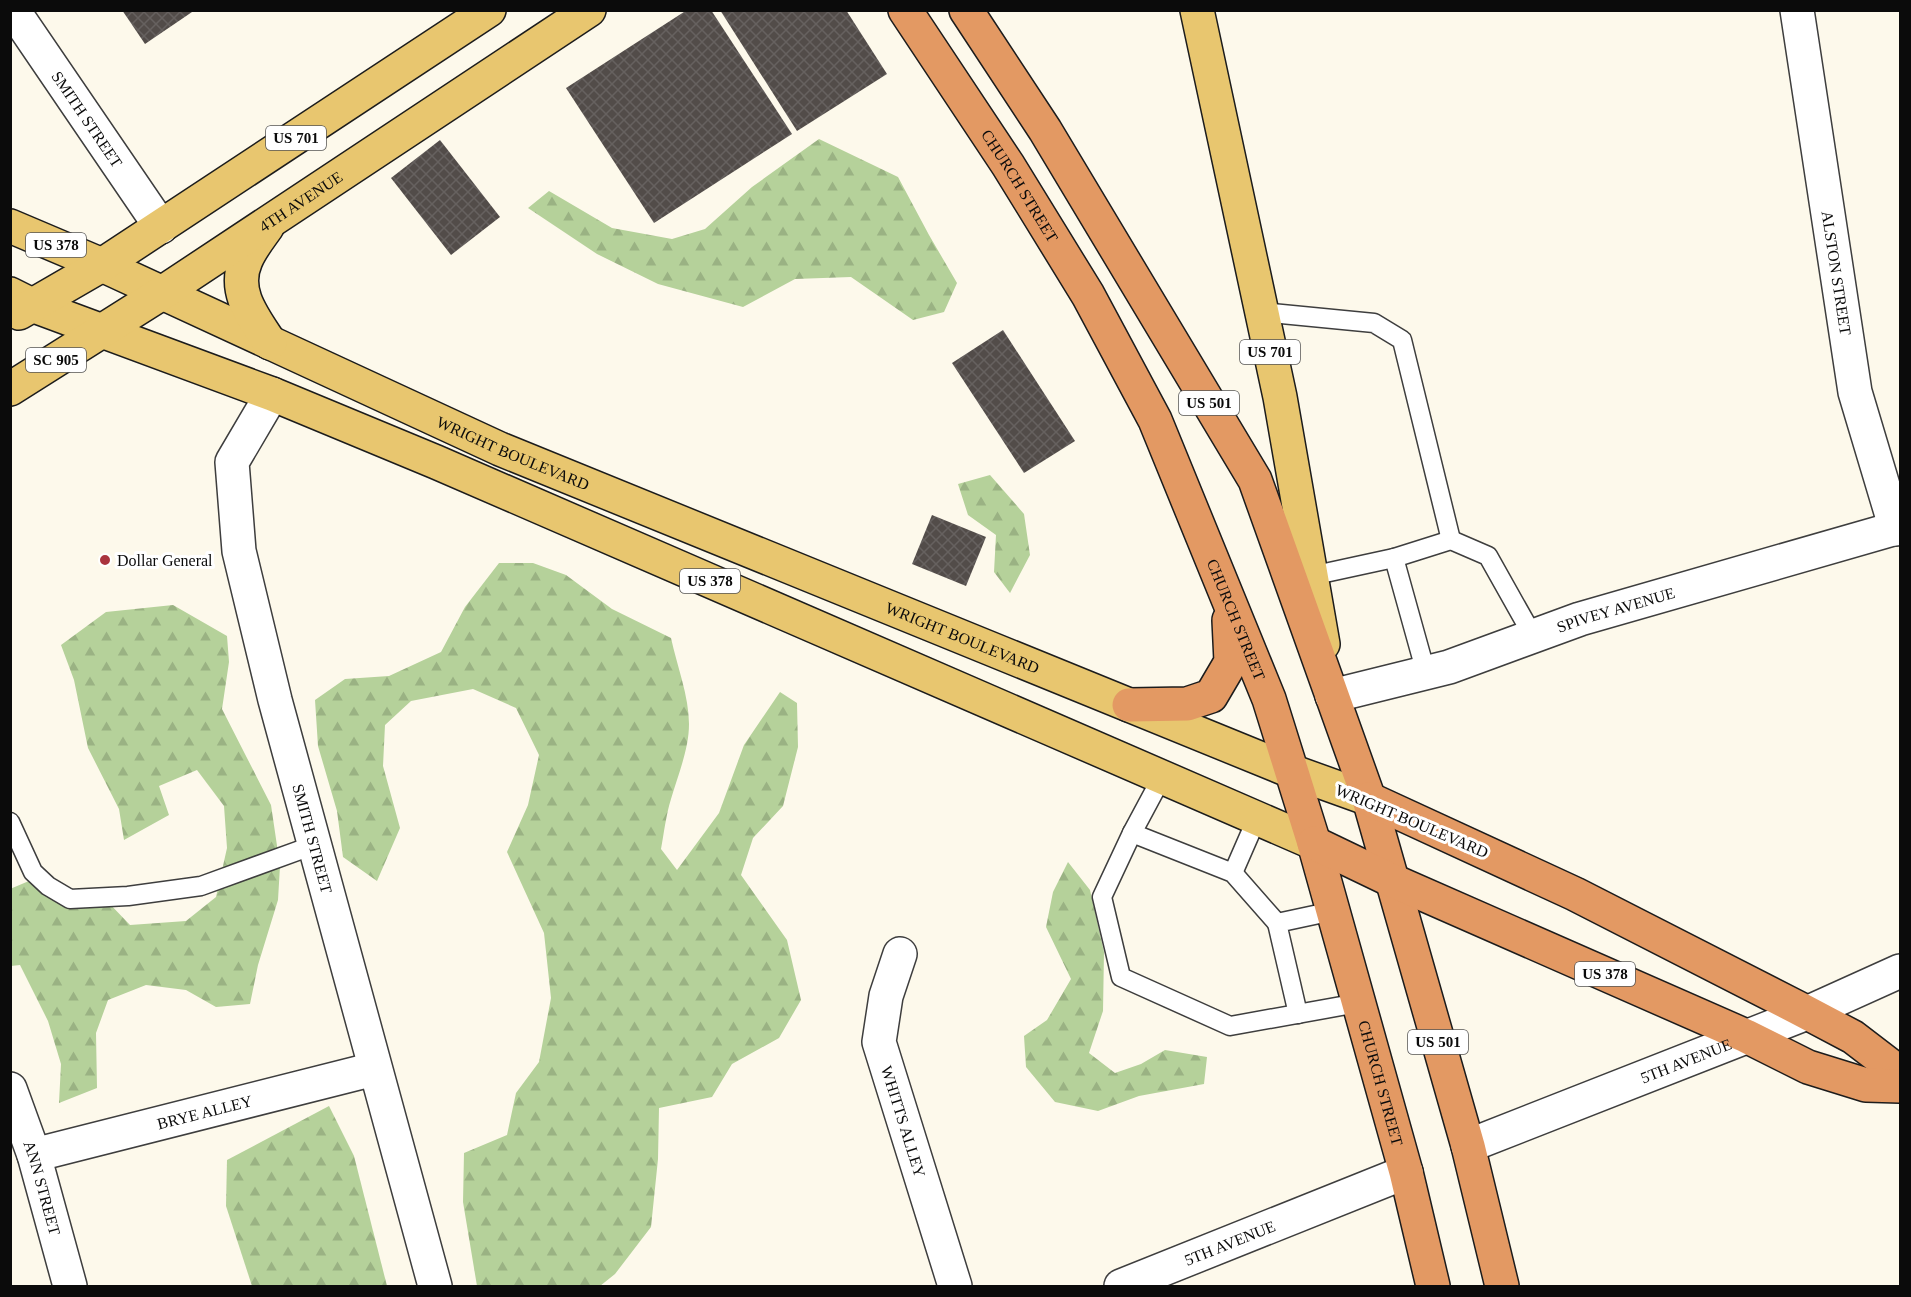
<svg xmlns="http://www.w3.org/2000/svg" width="1911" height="1297" font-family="'Times New Roman',serif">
<defs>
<pattern id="forest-firs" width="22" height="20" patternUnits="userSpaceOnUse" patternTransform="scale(1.5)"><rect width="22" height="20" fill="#b5d19a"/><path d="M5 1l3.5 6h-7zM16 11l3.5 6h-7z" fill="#9ab283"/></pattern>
<pattern id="building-cross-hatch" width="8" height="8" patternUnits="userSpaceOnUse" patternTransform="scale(1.5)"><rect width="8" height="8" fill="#524c49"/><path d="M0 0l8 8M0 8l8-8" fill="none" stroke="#66615f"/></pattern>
</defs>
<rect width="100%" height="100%" fill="#fdf9eb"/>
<g fill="url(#forest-firs)">
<path d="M819 139 898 177 929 235 957 283 944 312 913 320 851 277 795 279 743 307 658 284 597 254 528 208 549 191 612 228 672 239 705 229 752 187Z"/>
<path d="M990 475 1024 514 1030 555 1010 593 994 572 996 535 968 515 958 484Z"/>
<path d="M499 563H533L566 575 612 609 671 638C677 666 689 696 689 724 689 749 678 775 671 799 666 815 664 833 661 849L677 870 719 813 744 745 780 692 797 703 798 747 783 806 753 838 741 875 787 940 801 1000 779 1038 732 1064 712 1097 659 1108 658 1159 651 1227 615 1274 600 1286H477L463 1202 464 1153 507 1135 516 1093 539 1062 551 998 544 933 507 852 528 805 539 755 516 708 473 689 411 701 385 725 383 766 400 828 377 881 343 857 337 811 318 746 315 700 345 679 389 676 441 652 465 607Z"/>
<path d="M173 605 227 636 229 662 222 709 271 805 280 866 278 900 258 965 250 1004 216 1007 186 990 146 985 108 1000 96 1033 97 1088 59 1103 61 1064 48 1021 20 965 11 966 10 889 36 878 106 900 130 925 186 921 216 897 227 848 224 806 197 770 159 786 169 815 124 840 119 809 88 748 74 680 61 645 106 612Z"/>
<path d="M1068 862 1090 890 1104 952 1103 1011 1089 1053 1115 1073 1141 1064 1165 1050 1207 1057 1204 1084 1139 1096 1098 1111 1055 1102 1026 1067 1024 1036 1047 1020 1071 979 1046 927 1053 892Z"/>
<path d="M329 1106 354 1156 387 1286H252L226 1206 227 1160Z"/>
</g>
<g fill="url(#building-cross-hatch)">
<path d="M122 10H195L145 44Z"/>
<path d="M687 10H711L792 134 654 223 566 88Z"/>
<path d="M720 10H846L887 74 797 131Z"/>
<path d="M440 140 500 217 451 255 391 178Z"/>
<path d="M1003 330 1075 441 1024 473 952 363Z"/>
<path d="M932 515 986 537 966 586 912 564Z"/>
</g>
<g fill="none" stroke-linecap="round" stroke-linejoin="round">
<defs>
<g id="lane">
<path d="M1261 312 1374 323 1402 340 1451 540"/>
<path d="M1311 576 1394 558"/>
<path d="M1426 673 1394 558 1451 540 1488 556 1533 636"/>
<path d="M1162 777 1132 833 1102 897 1121 977 1230 1026 1358 1003"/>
<path d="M10 822 33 872 48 886 70 899 128 896 201 886 314 845"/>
<path d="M1132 833 1233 873 1277 923"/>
<path d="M1233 873 1257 818"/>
<path d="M1298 1014 1277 923 1333 911"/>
</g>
<g id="street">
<path id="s1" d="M13 10 161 227"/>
<path id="s2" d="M1797 10 1855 392 1896 529"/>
<path id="s3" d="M272 394 232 462 239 551 275 700 435 1286"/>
<path id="s4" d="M1332 696 1449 667 1580 619 1900 527"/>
<path id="s5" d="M900 954 886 996 879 1042 955 1286"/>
<path id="s6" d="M10 1089 34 1155 70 1286"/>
<path id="s7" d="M1468 1146 1807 1013 1900 971"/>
<path id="s8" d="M34 1155 374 1069"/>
<path id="s9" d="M1121 1286 1406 1172"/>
</g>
<g id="primary">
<path d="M1197 10 1280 397 1323 644"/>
<path id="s10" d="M10 226 102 265 500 449 1291 771 1369 799"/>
<path d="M267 227C260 237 251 248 246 260 232 291 253 317 270 343"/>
<path d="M10 294 32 305 272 394 436 462 1314 843"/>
<path d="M19 313 102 265 489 10"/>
<path id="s11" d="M10 389 162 293 589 10"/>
</g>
<g id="highway">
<path id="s12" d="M905 10 1008 165 1088 295 1155 420 1269 699 1314 843 1406 1172 1433 1286"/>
<path d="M966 10 1045 130 1255 480 1369 799 1468 1146 1502 1286"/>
<path d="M1129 705 1187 704 1211 696 1231 662 1229 620"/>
<path d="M1369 799 1575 894 1800 1009 1853 1037 1900 1073"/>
<path d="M1314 843 1391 880 1746 1036 1808 1067 1866 1085 1900 1086"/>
</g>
</defs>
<use href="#lane" stroke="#3e3e3e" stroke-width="21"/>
<use href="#street" stroke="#3e3e3e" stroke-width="36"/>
<use href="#primary" stroke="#1c1c1c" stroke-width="36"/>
<use href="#highway" stroke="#1c1c1c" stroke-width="36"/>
<use href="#lane" stroke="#fff" stroke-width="18"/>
<use href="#street" stroke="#fff" stroke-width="33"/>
<use href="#primary" stroke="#e8c66f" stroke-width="33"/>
<use href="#highway" stroke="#e39963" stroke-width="33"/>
</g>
<circle fill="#aa343e" stroke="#fff" stroke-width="2" cx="105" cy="560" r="6"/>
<g text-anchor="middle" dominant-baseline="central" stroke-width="6" stroke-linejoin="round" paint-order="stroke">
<g fill="#fff" stroke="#545454" stroke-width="1.5">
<rect x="266" y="126" width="60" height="24" rx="4.5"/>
<rect x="26" y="233" width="60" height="24" rx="4.5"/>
<rect x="1240" y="340" width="60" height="24" rx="4.5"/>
<rect x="26" y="348" width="60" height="24" rx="4.5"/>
<rect x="1179" y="391" width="60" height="24" rx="4.5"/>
<rect x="680" y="569" width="60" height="24" rx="4.5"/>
<rect x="1575" y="962" width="60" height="24" rx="4.5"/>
<rect x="1408" y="1030" width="60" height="24" rx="4.5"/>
</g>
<g font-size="15" font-weight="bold" fill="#0b0b0b">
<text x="296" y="138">US 701</text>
<text x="56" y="245">US 378</text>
<text x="1270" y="352">US 701</text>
<text x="56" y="360">SC 905</text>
<text x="1209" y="403">US 501</text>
<text x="710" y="581">US 378</text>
<text x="1605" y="974">US 378</text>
<text x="1438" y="1042">US 501</text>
</g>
<g font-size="16" fill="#0b0b0b" stroke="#fff">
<text stroke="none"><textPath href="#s1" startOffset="132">SMITH STREET</textPath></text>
<text stroke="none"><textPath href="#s12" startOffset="210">CHURCH STREET</textPath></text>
<text stroke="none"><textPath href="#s11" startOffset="346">4TH AVENUE</textPath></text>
<text stroke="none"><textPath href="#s2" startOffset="266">ALSTON STREET</textPath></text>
<text stroke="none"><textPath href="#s10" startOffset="552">WRIGHT BOULEVARD</textPath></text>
<text stroke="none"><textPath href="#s4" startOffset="297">SPIVEY AVENUE</textPath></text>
<text stroke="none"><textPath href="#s12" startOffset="696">CHURCH STREET</textPath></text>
<text stroke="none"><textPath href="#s10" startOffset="1038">WRIGHT BOULEVARD</textPath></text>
<text transform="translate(1412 821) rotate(23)">WRIGHT BOULEVARD</text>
<text stroke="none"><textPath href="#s3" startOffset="465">SMITH STREET</textPath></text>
<text stroke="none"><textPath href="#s7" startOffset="234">5TH AVENUE</textPath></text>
<text stroke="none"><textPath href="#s12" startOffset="1182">CHURCH STREET</textPath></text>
<text stroke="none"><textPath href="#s8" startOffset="176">BRYE ALLEY</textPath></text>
<text stroke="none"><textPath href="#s5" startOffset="174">WHITTS ALLEY</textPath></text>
<text stroke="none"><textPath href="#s6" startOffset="104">ANN STREET</textPath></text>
<text stroke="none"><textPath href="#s9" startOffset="117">5TH AVENUE</textPath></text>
</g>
<g font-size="16" fill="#0b0b0b" stroke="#fff" text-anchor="start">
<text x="117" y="560">Dollar General</text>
</g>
</g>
<rect width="1911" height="1297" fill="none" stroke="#0b0b0b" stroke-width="24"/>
</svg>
